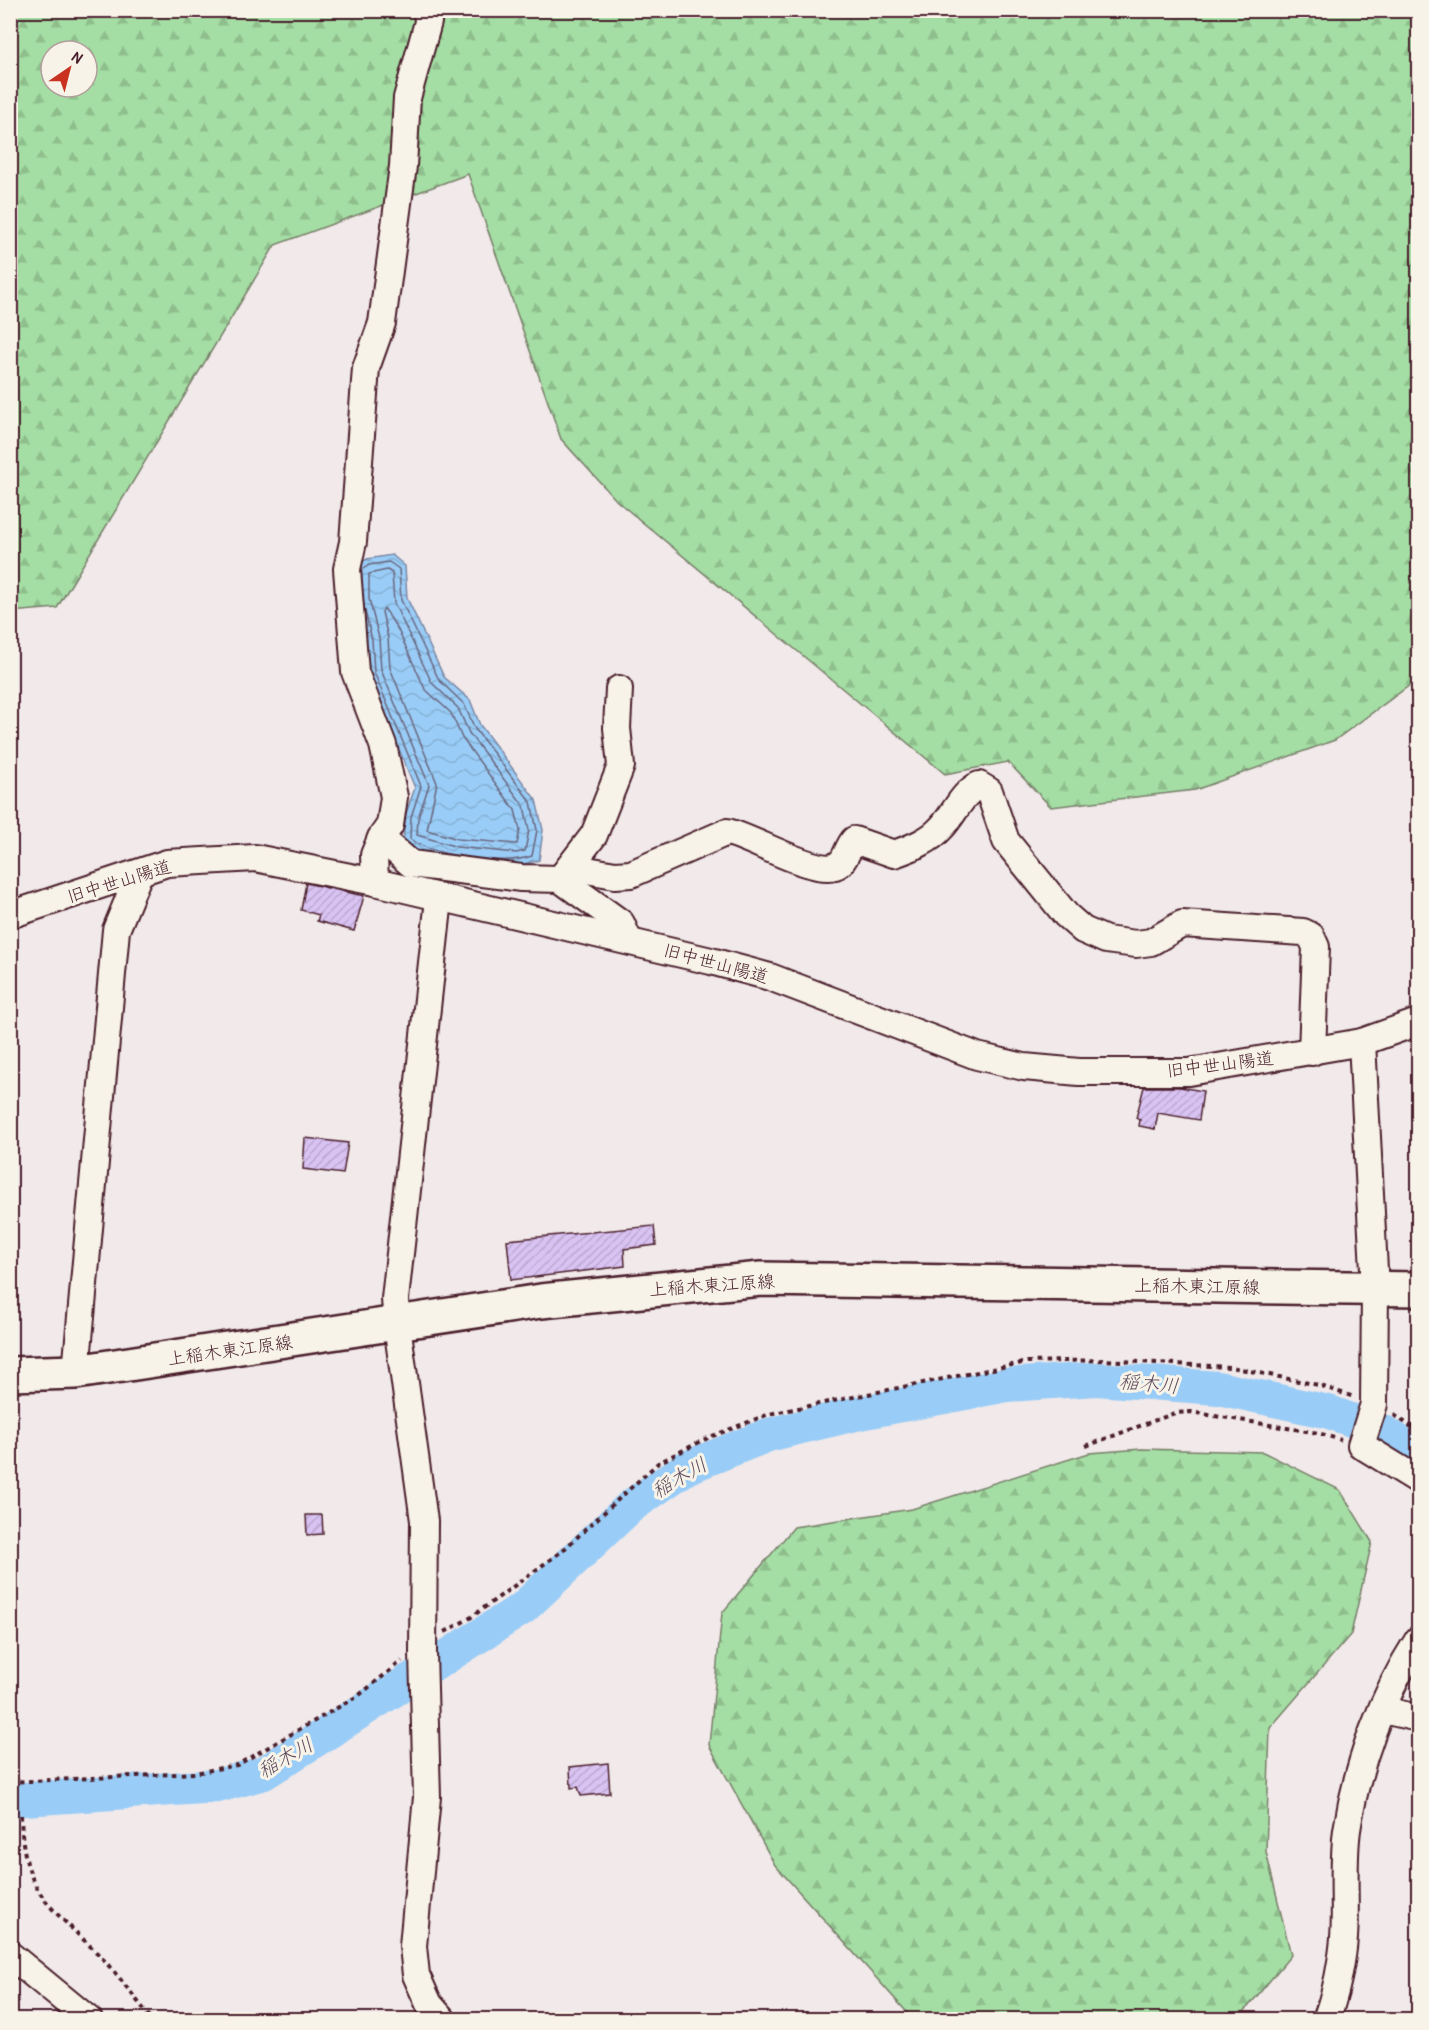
<svg xmlns="http://www.w3.org/2000/svg" width="1429" height="2030" font-family="'Patrick Hand','Klee One',sans-serif">
<defs>
<pattern id="forest-firs" width="22" height="20" patternUnits="userSpaceOnUse" patternTransform="scale(1.5)"><rect width="22" height="20" fill="#a4dea4"/><path d="M5 1l3.5 6h-7zM16 11l3.5 6h-7z" fill="#8fbe8d"/></pattern>
<pattern id="water-waves" width="16" height="10" patternUnits="userSpaceOnUse" patternTransform="scale(1.5)"><rect width="16" height="10" fill="#99cdf7"/><path d="M0 5q4-4 8 0t8 0" fill="none" stroke="#85b0d4"/></pattern>
<pattern id="building-hatch" width="6" height="6" patternUnits="userSpaceOnUse" patternTransform="scale(1.5)"><rect width="6" height="6" fill="#d9c3f3"/><path d="M-1 1l2-2M0 6l6-6M5 7l2-2" fill="none" stroke="#bca7d0"/></pattern>
</defs>
<rect width="100%" height="100%" fill="#f1e9ea"/>
<filter id="ink" filterUnits="userSpaceOnUse"><feTurbulence type="fractalNoise" baseFrequency=".0167" numOctaves="2"/><feDisplacementMap in="SourceGraphic" scale="12" xChannelSelector="R" yChannelSelector="G"/><feConvolveMatrix kernelMatrix="1 2 1 2 8 2 1 2 1" color-interpolation-filters="sRGB"/></filter>
<g filter="url(#ink)">
<g fill="url(#forest-firs)" stroke="#777e68" stroke-width="1.5" fill-rule="evenodd">
<path d="M11 11H1418V679L1335 740 1195 790 1051 807 1008 762 945 774 617 501 561 439 468 174 275 245 57 608 11 612ZM51 51H87V87H51Z"/>
<path d="M1142 1449 1263 1452 1340 1490 1372 1542 1351 1634 1270 1728 1266 1852 1291 1955 1238 2019H913L775 1865 709 1745 722 1613 794 1527 912 1509 1089 1453Z"/>
</g>
<path fill="url(#water-waves)" stroke="#7987a5" stroke-width="1.5" d="M392 555 405 566 407 598 444 677 470 700 480 725 536 800 543 830 539 860C503 872 434 864 403 842L405 816 415 788 368 674 366 641 356 600 355 566 367 559Z"/>
<g fill="none" stroke-linecap="round" stroke-linejoin="round">
<g stroke="#6a657d" stroke-width="1.5">
<path d="M361 570 369 565 389 562 399 569 401 600 439 680 464 704 475 729 531 802 537 830 532 856C505 866 433 856 410 839L411 817 421 786 374 672 372 640 365 611"/>
<path d="M387 570 392 573 394 603 432 683 458 708 469 733 524 806 529 830 525 851 516 853 457 847 417 835 418 818 429 785 381 670 379 638 369 599V574Z"/>
<path d="M384 608 398 630 425 689 451 713 462 738 515 810 520 830 517 844 458 839 427 830 437 783 390 668 388 638 382 612Z"/>
</g>
<path stroke="#99cdf7" stroke-width="34" d="M10 1800 217 1786 264 1773 523 1608 631 1506 686 1468 768 1435 860 1413 1007 1385 1096 1379 1218 1388 1329 1412 1382 1431 1418 1453"/>
</g>
<g fill="url(#building-hatch)" stroke="#4a1f2b" stroke-width="1.5">
<path d="M306 883 364 896 354 931 317 921 319 915 301 910Z"/>
<path d="M1144 1087H1180L1203 1091 1199 1120 1158 1113 1155 1129 1139 1126 1140 1120 1136 1118Z"/>
<path d="M305 1138 348 1143 343 1174 303 1169Z"/>
<path d="M654 1226 656 1245 624 1249 625 1266 511 1280 507 1240Z"/>
<path d="M306 1515H322L323 1534 307 1535Z"/>
<path d="M608 1763 610 1793 581 1796 578 1787 571 1788 570 1767Z"/>
</g>
<g fill="none" stroke-linecap="round" stroke-linejoin="round">
<defs>
<g id="minor">
<path d="M381 838 411 864 521 878 560 879 621 923 628 939"/>
<path d="M570 867 615 875 631 874 727 832C750 836 820 879 839 864 846 859 848 847 854 840L894 854C911 848 930 841 942 827 955 813 962 793 979 785L989 791 1006 841 1066 915 1083 930 1106 940 1136 944 1151 942 1182 924 1303 932 1311 936 1316 947 1312 1052"/>
<path d="M561 878 594 835 621 766 617 728 619 689"/>
<path d="M375 882 374 855 381 838 390 825 394 797 383 745 355 672 347 569 353 542 366 368 382 323 403 166 407 98 428 22 427 10"/>
<path d="M439 899 395 1299 397 1325 424 1521 423 1653 427 1797 413 1946 416 1975 429 2004 443 2020"/>
<path d="M10 915 167 863 255 858 375 882 711 961 770 977 977 1056 1024 1067 1079 1072H1189L1362 1042 1418 1022"/>
<path d="M1362 1042 1375 1289 1374 1404 1361 1445 1418 1480"/>
<path d="M76 1372 116 930 139 874"/>
<path d="M1383 1710 1418 1718"/>
<path d="M10 1955 89 2020"/>
<path d="M1326 2020C1333 2001 1338 1982 1341 1962 1349 1919 1341 1874 1347 1830 1357 1764 1382 1696 1418 1640"/>
</g>
<path id="major" d="M10 1374 76 1372 541 1301 761 1279 1418 1289"/>
</defs>
<use href="#minor" stroke="#4a1f2b" stroke-width="30"/>
<use href="#major" stroke="#4a1f2b" stroke-width="38"/>
<g stroke="#4a1f2b" stroke-width="4" stroke-dasharray="4.5 4.5" stroke-linecap="butt">
<path d="M1394 1415 1418 1431"/>
<path d="M1086 1446 1175 1413 1191 1412 1318 1433 1341 1440"/>
<path d="M445 1632 470 1618 562 1551 658 1463 710 1437 769 1414 1027 1362 1104 1360 1231 1367 1318 1385 1354 1397"/>
<path d="M10 1782 195 1773 237 1765 358 1696 402 1661"/>
<path d="M21 1815C23 1897 51 1905 102 1958 120 1978 136 1999 152 2020"/>
</g>
<use href="#minor" stroke="#f7f3e8" stroke-width="26"/>
<use href="#major" stroke="#f7f3e8" stroke-width="33"/>
</g>
</g>
<g text-anchor="middle" dominant-baseline="central" stroke-width="6" stroke-linejoin="round" paint-order="stroke">
<g font-size="18" fill="#4a1f2b" stroke="#f7f3e8">
<text transform="translate(119 881) rotate(-17)">旧中世山陽道</text>
<text transform="translate(716 963) rotate(15)">旧中世山陽道</text>
<text transform="translate(1220 1064) rotate(-7)">旧中世山陽道</text>
<text transform="translate(712 1285) rotate(-4)">上稲木東江原線</text>
<text transform="translate(1197 1286) rotate(1)">上稲木東江原線</text>
<text transform="translate(230 1350) rotate(-8)">上稲木東江原線</text>
</g>
<g font-size="20" font-style="italic" fill="#5e4a5e" stroke="#f7f3e8">
<text transform="translate(1149 1383) rotate(5)">稲木川</text>
<text transform="translate(679 1477) rotate(-30)">稲木川</text>
<text transform="translate(285 1757) rotate(-30)">稲木川</text>
</g>
</g>
<rect width="1429" height="2030" fill="none" stroke="#f7f3e8" stroke-width="36"/>
<rect x="18" y="18" width="1393" height="1994" fill="none" stroke="#4a1f2b" stroke-width="2" filter="url(#ink)"/>
<g transform="translate(69 69) rotate(35)"><circle r="28" fill="#f7f3e8" stroke="#b29e9c" stroke-width="1.5"/>
<path d="M0-4.5L10 22L0 15L-10 22Z" fill="#c8321e"/>
<text y="-9" font-size="16" font-weight="bold" text-anchor="middle" fill="#4a1f2b">N</text>
</g>
</svg>
